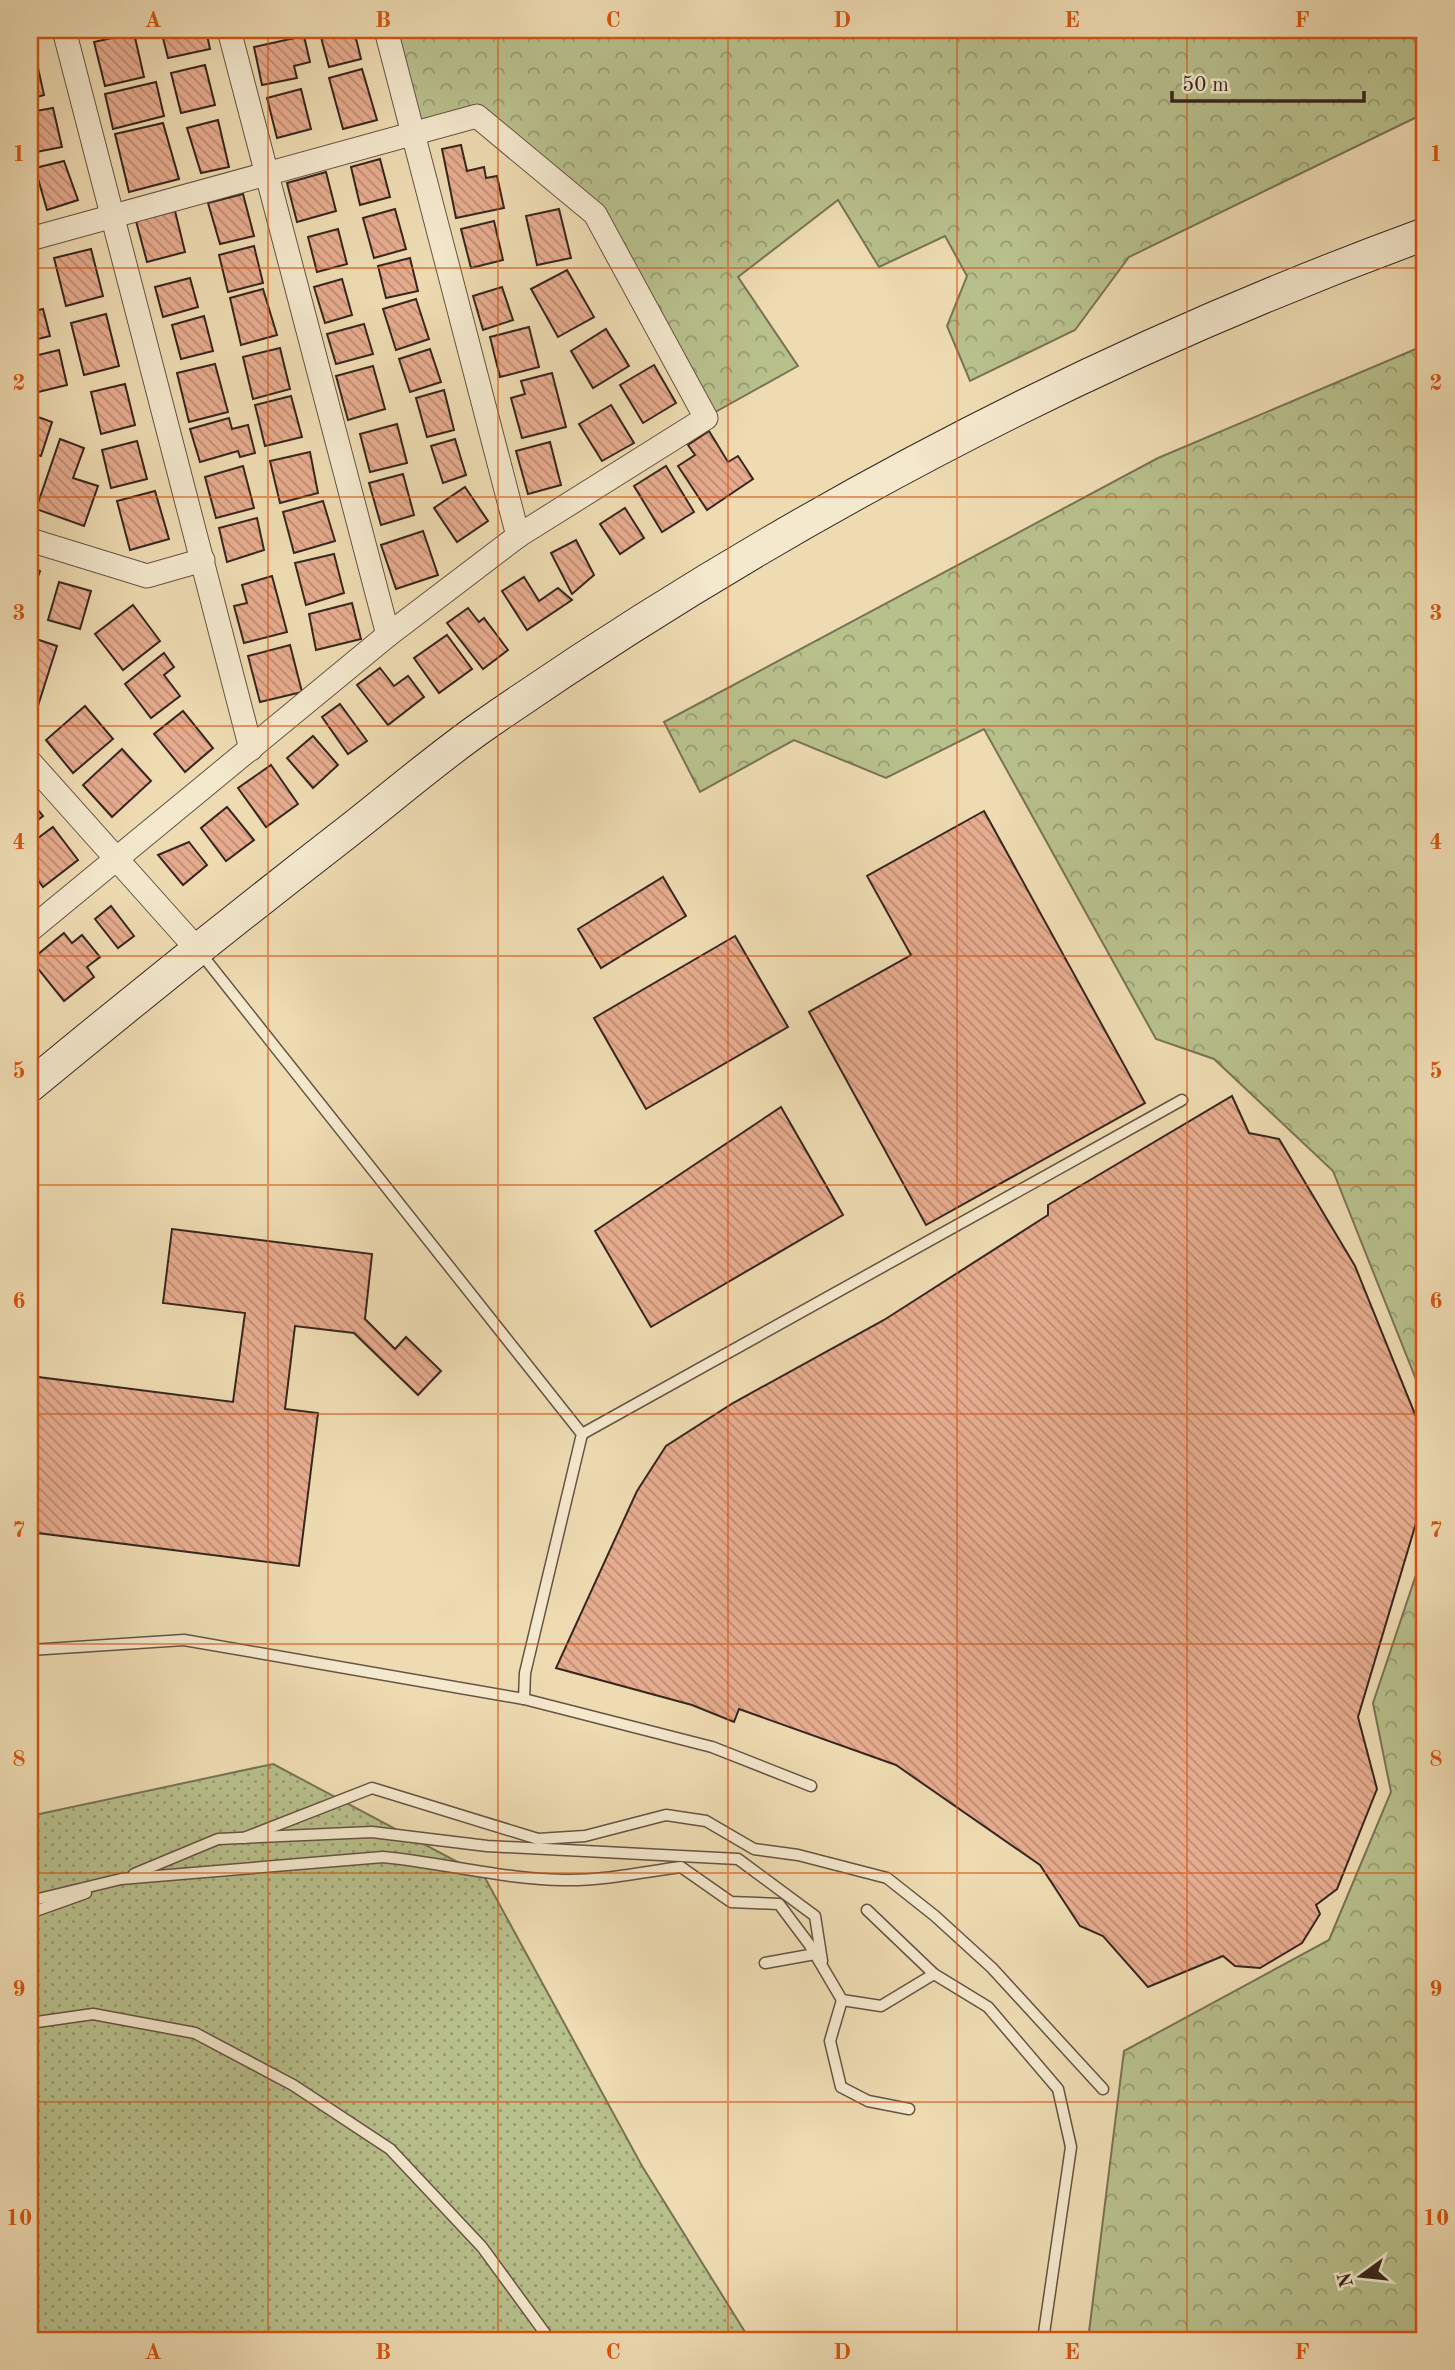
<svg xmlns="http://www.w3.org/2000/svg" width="1455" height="2370" font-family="'Old Standard TT',serif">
<defs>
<pattern id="grass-dots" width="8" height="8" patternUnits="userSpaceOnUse" patternTransform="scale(1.75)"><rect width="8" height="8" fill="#b8c08c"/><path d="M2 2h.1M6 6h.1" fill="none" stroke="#969c72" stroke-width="1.8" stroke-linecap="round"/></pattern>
<pattern id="forest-crowns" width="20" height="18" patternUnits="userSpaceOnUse" patternTransform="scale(1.75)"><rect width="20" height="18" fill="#b8c08c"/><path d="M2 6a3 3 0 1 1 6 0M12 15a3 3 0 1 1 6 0" fill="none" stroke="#969c72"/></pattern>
<pattern id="building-back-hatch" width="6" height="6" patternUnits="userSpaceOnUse" patternTransform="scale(1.75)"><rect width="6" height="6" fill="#e7ac8f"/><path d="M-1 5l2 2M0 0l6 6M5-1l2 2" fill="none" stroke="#bc8c74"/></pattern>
</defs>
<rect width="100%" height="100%" fill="#eedbb2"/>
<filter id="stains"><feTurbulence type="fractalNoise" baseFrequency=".00286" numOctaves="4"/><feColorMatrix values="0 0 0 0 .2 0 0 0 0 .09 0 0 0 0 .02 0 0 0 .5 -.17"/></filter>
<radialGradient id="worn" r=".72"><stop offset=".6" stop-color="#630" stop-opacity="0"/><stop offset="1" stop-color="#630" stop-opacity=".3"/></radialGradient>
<path fill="url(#grass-dots)" stroke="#787355" stroke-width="2" d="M273 1764 484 1876 642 2166 750 2340H30V1816Z"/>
<g fill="url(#forest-crowns)" stroke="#787355" stroke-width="2">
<path d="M390 30H1425V113L1129 257 1075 330 970 381 947 326 967 276 945 236 879 267 838 200 738 277 798 366 710 415 599 210 480 112 416 130Z"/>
<path d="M1425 345V1402L1333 1171 1214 1059 1156 1039 984 729 886 778 794 740 700 792 664 722 1158 458Z"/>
<path d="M1425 1548V2340H1088L1124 2051 1329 1940 1391 1792 1373 1703Z"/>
</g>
<g fill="url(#building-back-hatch)" stroke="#37261e" stroke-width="2">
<path d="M30 30H33L38 47 30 49Z"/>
<path d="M161 30H206L210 49 168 58Z"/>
<path d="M319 30H354L361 59 329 67Z"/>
<path d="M134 33 144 77 105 86 94 42Z"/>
<path d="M304 36 310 62 294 66 297 78 262 85 254 47Z"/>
<path d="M36 59 44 95 30 99V60Z"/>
<path d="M205 65 215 105 181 113 171 73Z"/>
<path d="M362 69 377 120 343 129 329 78Z"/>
<path d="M156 82 164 116 113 129 105 94Z"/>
<path d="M301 89 311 129 277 138 267 98Z"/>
<path d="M53 108 62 147 31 153 30 112Z"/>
<path d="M218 120 229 167 201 173 187 128Z"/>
<path d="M163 123 179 179 129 192 115 134Z"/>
<path d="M461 145 467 171 484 167 486 178 497 176 504 208 456 218 442 149Z"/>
<path d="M380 159 390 197 360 205 351 167Z"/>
<path d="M64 161 78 200 47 210 35 168Z"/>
<path d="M326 172 336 211 297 222 287 183Z"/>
<path d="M243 194 254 236 220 244 208 203Z"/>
<path d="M395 209 406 249 374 258 363 218Z"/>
<path d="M559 209 571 258 537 265 526 216Z"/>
<path d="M175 211 185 252 147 262 136 221Z"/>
<path d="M494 221 503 260 471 268 461 229Z"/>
<path d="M338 229 347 264 317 272 308 237Z"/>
<path d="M254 246 263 283 228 292 219 255Z"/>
<path d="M91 249 103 296 66 306 54 258Z"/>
<path d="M410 258 418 291 386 298 378 266Z"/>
<path d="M30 260 38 294 30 296Z"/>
<path d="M567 270 594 317 558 337 531 289Z"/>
<path d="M190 278 198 307 163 317 155 287Z"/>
<path d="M342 279 352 315 325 323 314 287Z"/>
<path d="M502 287 513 320 483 330 473 296Z"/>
<path d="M263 289 277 335 241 345 230 298Z"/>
<path d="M416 299 429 339 396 350 383 309Z"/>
<path d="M43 309 50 336 30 341V312Z"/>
<path d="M106 314 119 366 84 375 71 323Z"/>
<path d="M204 316 213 351 181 359 172 325Z"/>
<path d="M364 324 373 354 336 364 327 334Z"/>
<path d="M529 327 539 367 500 377 490 337Z"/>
<path d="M606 329 629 366 593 388 571 351Z"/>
<path d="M280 348 290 389 253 399 243 357Z"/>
<path d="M430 349 441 382 410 392 399 359Z"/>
<path d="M59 350 67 385 30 394V357Z"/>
<path d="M215 364 228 412 189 422 177 373Z"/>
<path d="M654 365 676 403 643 423 620 385Z"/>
<path d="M373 366 385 409 348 420 336 376Z"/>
<path d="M552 373 566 427 522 438 511 398 525 394 521 381Z"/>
<path d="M125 384 135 425 101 434 91 392Z"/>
<path d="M444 390 454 430 427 437 416 398Z"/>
<path d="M291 396 302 437 265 446 255 405Z"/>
<path d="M611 405 634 443 602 461 579 424Z"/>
<path d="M30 414 52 422 41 456 30 452Z"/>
<path d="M229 418 232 429 248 425 255 453 240 457 238 451 200 462 190 429Z"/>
<path d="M397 424 407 463 370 472 360 434Z"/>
<path d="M709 431 728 462 738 456 753 479 707 510 678 466 695 455 688 445Z"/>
<path d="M60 439 84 448 73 478 98 486 84 526 36 509Z"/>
<path d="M455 439 466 475 443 483 431 446Z"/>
<path d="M137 441 147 479 111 488 102 450Z"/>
<path d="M550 442 561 485 528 494 516 451Z"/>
<path d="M310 452 318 493 280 503 270 461Z"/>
<path d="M243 466 254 508 216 518 205 477Z"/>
<path d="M666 466 694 512 662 532 634 486Z"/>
<path d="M403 474 414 515 381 525 369 483Z"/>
<path d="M465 487 488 521 457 542 434 508Z"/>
<path d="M155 491 169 539 130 550 117 501Z"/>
<path d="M323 501 335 541 294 553 283 512Z"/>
<path d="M625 508 644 538 620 554 600 524Z"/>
<path d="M257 518 264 550 227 562 219 528Z"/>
<path d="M423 531 438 575 396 589 381 545Z"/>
<path d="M576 540 594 575 572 594 551 553Z"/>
<path d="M334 554 344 593 306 605 295 563Z"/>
<path d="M30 567 40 571 30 600Z"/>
<path d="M272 576 287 632 244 643 234 606 247 603 242 585Z"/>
<path d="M524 577 539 601 558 588 572 600 527 630 502 591Z"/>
<path d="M59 582 91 591 80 629 48 620Z"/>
<path d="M352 603 361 639 316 650 309 614Z"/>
<path d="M133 605 160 641 123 670 95 634Z"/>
<path d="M468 608 479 622 484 618 508 650 483 669 447 623Z"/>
<path d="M447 635 472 669 439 693 414 658Z"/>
<path d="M30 637 57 646 36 712 30 710Z"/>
<path d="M290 645 302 692 260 702 248 656Z"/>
<path d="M164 653 174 667 164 675 180 696 151 718 125 684Z"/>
<path d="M380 668 394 686 408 676 424 697 388 725 357 685Z"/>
<path d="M340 704 367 741 348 754 322 717Z"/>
<path d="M85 706 113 739 73 773 46 740Z"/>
<path d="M183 711 213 748 185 772 154 734Z"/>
<path d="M313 736 338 765 313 788 287 758Z"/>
<path d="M122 749 151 781 112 817 83 785Z"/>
<path d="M271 765 298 804 266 827 238 788Z"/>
<path d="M30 800 43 816 30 826Z"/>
<path d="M227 807 254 840 226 861 201 828Z"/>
<path d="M984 811 1145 1103 926 1225 809 1012 911 955 867 876Z"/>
<path d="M53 827 78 860 43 887 30 869V844Z"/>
<path d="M189 842 207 865 183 885 158 855Z"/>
<path d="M663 877 686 916 601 968 578 929Z"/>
<path d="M111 906 134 936 118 948 95 919Z"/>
<path d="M64 933 72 943 82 935 100 957 87 967 94 977 64 1001 31 960Z"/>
<path d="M735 936 788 1027 646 1109 594 1018Z"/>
<path d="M1232 1096 1249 1133 1279 1139 1355 1266 1425 1439V1493L1358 1717 1377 1789 1337 1889 1316 1905 1320 1914 1302 1943 1260 1968 1235 1966 1223 1956 1148 1987 1103 1936 1080 1926 1040 1865 896 1765 739 1709 734 1722 692 1705 556 1668 637 1491 666 1446 733 1403 884 1320 1048 1215V1205Z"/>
<path d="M781 1107 843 1215 651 1327 595 1231Z"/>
<path d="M172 1229 372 1254 365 1319 395 1349 406 1337 441 1371 418 1395 354 1333 295 1326 285 1409 318 1413 299 1566 30 1532V1376L233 1402 245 1313 163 1303Z"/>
</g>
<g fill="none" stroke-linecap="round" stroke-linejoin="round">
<defs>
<g id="lane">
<path d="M199 951 582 1434 525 1673 524 1699"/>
<path d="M582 1434 1182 1100"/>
<path d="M30 1650 184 1640 524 1699 712 1747 811 1786"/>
<path d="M244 1838 372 1788 538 1839 585 1836 666 1815 706 1821 754 1849 798 1855 887 1878 935 1916 992 1968 1103 2089"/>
<path d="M134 1874 218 1839 372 1832 487 1846 738 1859 815 1916 822 1961"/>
<path d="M30 1901 121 1879 383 1857C444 1863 502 1879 564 1880 602 1881 643 1872 681 1867L731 1902 779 1904 809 1944 842 2000 881 2006 934 1974 988 2007 1058 2089 1071 2147 1043 2340"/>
<path d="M867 1910 934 1974"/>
<path d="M30 1913 86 1893"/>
<path d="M765 1963 815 1954"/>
<path d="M842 2000 830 2041 841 2087 868 2101 909 2109"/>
<path d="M30 2023 93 2014 195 2033 293 2085 390 2149 482 2247 550 2340"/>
</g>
<g id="street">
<path d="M64 30 251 749"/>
<path d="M229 30 388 635"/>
<path d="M386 30 518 536"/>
<path d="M30 239 477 116 595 214 706 418 518 536 388 635 30 930"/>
<path d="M30 540 147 576 203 560"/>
<path d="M30 762 197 949"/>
</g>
<path id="secondary" d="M30 1086C134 1000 239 916 346 833 392 797 436 759 483 726 775 523 1091 356 1425 234"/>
</defs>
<use href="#lane" stroke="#655343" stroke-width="13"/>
<use href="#street" stroke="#655343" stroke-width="25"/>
<use href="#secondary" stroke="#37261e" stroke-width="34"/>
<use href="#lane" stroke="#f4e8cd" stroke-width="10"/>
<use href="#street" stroke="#f4e8cd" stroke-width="23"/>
<use href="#secondary" stroke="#f4e8cd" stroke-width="32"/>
</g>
<path fill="none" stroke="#d6540e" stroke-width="2" stroke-opacity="0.55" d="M268 30V2340M498 30V2340M728 30V2340M957 30V2340M1187 30V2340M30 268H1425M30 497H1425M30 726H1425M30 956H1425M30 1185H1425M30 1414H1425M30 1644H1425M30 1873H1425M30 2102H1425"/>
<rect width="1455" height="2370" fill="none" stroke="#eedbb2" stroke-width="77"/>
<g transform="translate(1361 2276) rotate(255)" stroke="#f4e8cd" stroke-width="5" paint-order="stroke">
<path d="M0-5L12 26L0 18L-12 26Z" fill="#37261e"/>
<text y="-10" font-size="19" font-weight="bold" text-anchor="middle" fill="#37261e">N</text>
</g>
<path d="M1172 91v10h192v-10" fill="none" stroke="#37261e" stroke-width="3.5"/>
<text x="1182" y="91" font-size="21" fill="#37261e" stroke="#f4e8cd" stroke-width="5" paint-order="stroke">50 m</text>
<rect x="38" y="38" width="1378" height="2294" fill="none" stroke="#d6540e" stroke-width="2.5"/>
<g font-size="23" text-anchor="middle" font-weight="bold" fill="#d6540e">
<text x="153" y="27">A</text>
<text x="383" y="27">B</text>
<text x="613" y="27">C</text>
<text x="842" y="27">D</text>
<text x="1072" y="27">E</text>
<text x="1302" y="27">F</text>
<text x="19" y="161">1</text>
<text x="1436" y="161">1</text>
<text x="19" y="390">2</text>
<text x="1436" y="390">2</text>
<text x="19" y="620">3</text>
<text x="1436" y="620">3</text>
<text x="19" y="849">4</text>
<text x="1436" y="849">4</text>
<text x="19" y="1078">5</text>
<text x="1436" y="1078">5</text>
<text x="19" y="1308">6</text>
<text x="1436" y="1308">6</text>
<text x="19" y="1537">7</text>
<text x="1436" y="1537">7</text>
<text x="19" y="1766">8</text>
<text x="1436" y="1766">8</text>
<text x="19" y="1996">9</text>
<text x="1436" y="1996">9</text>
<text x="19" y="2225">10</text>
<text x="1436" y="2225">10</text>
<text x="153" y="2359">A</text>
<text x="383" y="2359">B</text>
<text x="613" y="2359">C</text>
<text x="842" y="2359">D</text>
<text x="1072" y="2359">E</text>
<text x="1302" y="2359">F</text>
</g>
<rect width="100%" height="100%" filter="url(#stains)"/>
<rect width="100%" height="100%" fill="url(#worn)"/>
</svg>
